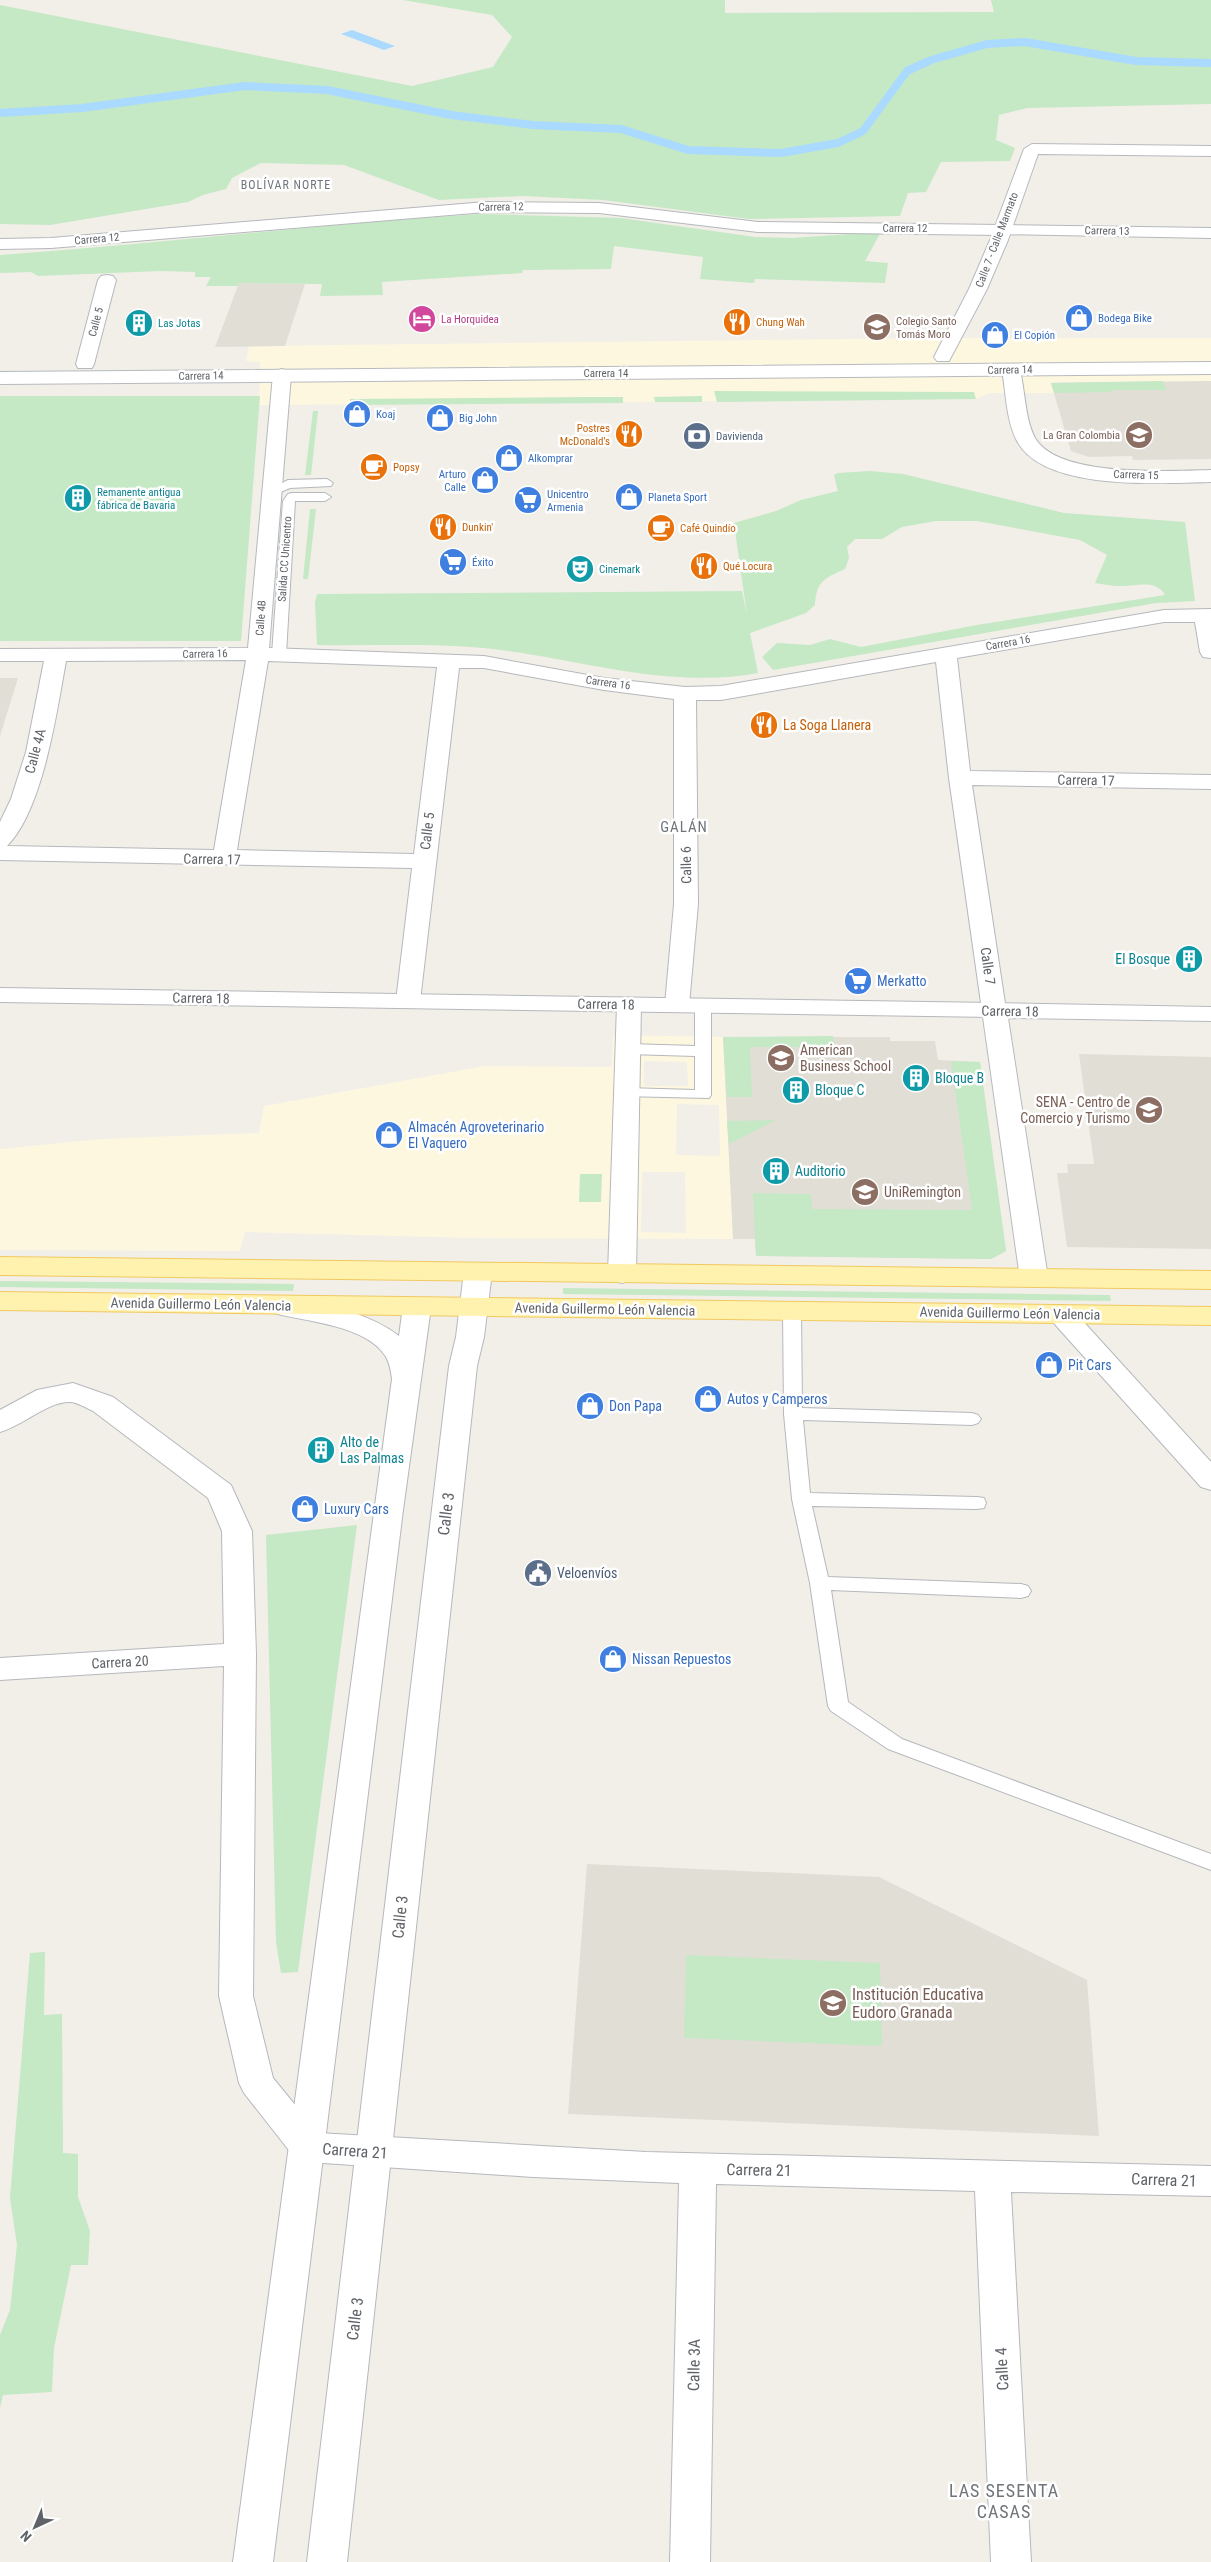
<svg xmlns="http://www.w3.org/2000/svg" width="1211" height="2562" font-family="'Roboto Condensed',sans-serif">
<rect width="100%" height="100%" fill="#f1efe8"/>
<g fill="#fef7e0" fill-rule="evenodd">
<path d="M929 338H1211V381L1053 382 1054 393H990L976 399 259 405 260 362 246 361 249 346Z"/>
<path d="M613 1035 723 1037 733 1239 472 1238 245 1232 240 1251 0 1250V1149L101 1139 259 1133 264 1106 485 1066 612 1067ZM644 1061 687 1062 688 1086H644ZM677 1104 719 1105 720 1156 676 1155ZM642 1172H685L686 1233 641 1232Z"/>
</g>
<g fill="#e1ded6">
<path d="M239 283 305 284 285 346 215 347Z"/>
<path d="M1211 381V459L1133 460 1132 456 1089 457 1071 451 1051 383Z"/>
<path d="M0 678H18L0 736Z"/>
<path d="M723 1037H890V1041H935L938 1060 980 1062 1006 1251 991 1259 756 1256 755 1239H733Z"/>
<path d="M1079 1054 1211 1057V1249L1067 1247 1057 1173H1068L1067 1164H1094Z"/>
<path d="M587 1864 879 1877 1087 1980 1099 2136 568 2114Z"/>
</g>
<g fill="#c5e8c5">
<path d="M403 0H725V13L994 12 991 0H1211V104L1027 108 999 115 996 140 1015 148 1010 161 941 162 926 192 908 193 900 216 749 219 603 200 523 196 439 200 344 165 261 163 232 178 226 189 203 195 188 202 50 225 0 224V5L412 86 493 67 512 37 492 15Z"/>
<path d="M480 214 621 218 755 237 792 238 881 232 865 261 888 263 885 283 755 279 754 283 700 279 703 257 614 246 611 269 523 270 522 273 382 282 383 295 320 296 322 284 239 283 238 286H206L211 277H195V272L160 271 38 276 31 272 0 273V255C160 244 320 224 480 214Z"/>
<path d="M1163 381 1166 390H1111L1112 392 1054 393 1051 383Z"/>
<path d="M714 391 974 392 976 399 717 402Z"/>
<path d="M0 396H260L241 641H0Z"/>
<path d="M702 396V402H655L654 397Z"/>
<path d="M589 397H623V403L350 405V399Z"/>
<path d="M313 411H318L311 475H305Z"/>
<path d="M870 471 903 474 1064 513 1185 522 1195 601 1156 603 773 670 762 657 777 643 810 645 830 639 861 647 977 625 1165 595C1155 578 1136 587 1120 586 1112 586 1103 584 1095 583L1107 555 1080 540 977 521H936L902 527 882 539H855L847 547 849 558 845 569C824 578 816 582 815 605L806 613 750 633 758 673C665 690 575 657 484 648 429 643 372 646 317 645L315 603 317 594 742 591 747 615 734 523 776 511 801 500 838 491 834 475 838 473Z"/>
<path d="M310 509H316L308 579H303Z"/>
<path d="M833 1036 834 1047H750L752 1097H727L723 1037Z"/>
<path d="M951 1061 980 1062 1006 1251 991 1259 756 1256 753 1193 811 1194 812 1209 972 1210Z"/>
<path d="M776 1120 729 1144 727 1121Z"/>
<path d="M580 1174H602L601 1202H579Z"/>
<path d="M0 1281 294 1284 293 1291 0 1287Z"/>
<path d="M563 1288 1110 1295 1111 1301 563 1294Z"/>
<path d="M357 1525 298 1972 281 1973 276 1942 266 1535Z"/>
<path d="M45 1952 44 2015 62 2014 63 2153 78 2154V2197L90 2231 88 2265H71L54 2348 52 2392 3 2395 0 2408V2335L10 2310 17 2245 10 2198 30 1953Z"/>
<path d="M686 1955 880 1963 882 2046 684 2038Z"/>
</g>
<path fill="#aadaff" d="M352 30 395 46 384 50 341 34Z"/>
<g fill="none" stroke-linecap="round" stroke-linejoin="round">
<path stroke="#aadaff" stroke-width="8" d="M0 113 82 108 245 86 327 90 451 115 533 125 621 129 688 150 781 153 838 143 863 131 907 71 931 60 987 44 1025 42 1136 61 1211 63"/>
<defs>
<g id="service">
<path d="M327 479 333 483 331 486 290 488 271 496 265 492 288 480Z"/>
<path d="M292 493H325L331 497 325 501H295L286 654 279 658 272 654 283 501 288 494Z"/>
<path d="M703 1001 711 1006V1095L709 1098 620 1096 618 1093 620 1090 626 1088 695 1090V1056L628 1054 620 1049 628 1044 695 1046V1006Z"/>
<path d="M792 1305 798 1307 801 1311 802 1408 972 1413 978 1415 981 1419 978 1423 972 1425 803 1420 810 1493 977 1497 984 1498 986 1503 984 1508 977 1509 812 1506 828 1577 1021 1584 1028 1586 1031 1591 1028 1596 1021 1598 831 1590 848 1702 902 1739 1211 1854V1870L888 1749 831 1711 828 1706 810 1583 792 1499 784 1414 783 1311 786 1307Z"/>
</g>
<g id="minor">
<path d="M486 202 599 203 758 222 1002 225 1008 226 1011 230 1008 234 1002 235 758 232 599 213 486 212 51 248 0 249V239L51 238Z"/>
<path d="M107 275 113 276 116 280 94 364 92 368H78L76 364 98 280 101 276Z"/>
<path d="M282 369 289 371 291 375 269 648 484 656 604 678 685 687 721 686 1164 610 1211 609V658L1203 657 1200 652 1195 622H1164L957 658 970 771 1211 775V789L972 785 1006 1010 1003 1015 994 1017 985 1015 982 1010 949 778 936 662 721 700H696L698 904 689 1005 686 1010 677 1012 668 1010 665 1005 674 904V699L604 690 484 668H459L420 1001 417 1006 408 1008 399 1006 396 1001 412 868 0 860V822L11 799 26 752 44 661H0V649L248 648 273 375 275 371ZM246 660 214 850 7 846C43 810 57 711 66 661ZM268 661 437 667 414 854 237 850Z"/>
<path d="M629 998 638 1000 641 1005 636 1274 632 1280 622 1283 612 1280 608 1274 617 1005 620 1000Z"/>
<path d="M1061 1305 1071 1308 1211 1462V1490L1201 1487 1051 1320 1047 1314 1051 1308Z"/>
<path d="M73 1383 113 1397 231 1485 252 1531 256 1654 253 1996 273 2078 318 2133 646 2152 1211 2166V2196L1011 2192 1031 2562H991L975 2191 716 2184 710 2562H670L679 2183 533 2177 308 2162 295 2158 244 2093 239 2083 219 1996 224 1666 0 1680V1658L224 1644 222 1531 208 1498 93 1411C86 1408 77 1402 70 1402 49 1401 22 1426 0 1432V1410L37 1390Z"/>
</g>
<g id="tertiary">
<path d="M1002 225 1211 228V238L996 234 993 230 996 226Z"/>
<path d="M1011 364 1018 366 1020 370C1025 391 1025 419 1035 438 1058 478 1170 471 1211 470V482C1162 483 1044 492 1017 441 1006 420 1006 392 1002 370L1004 366Z"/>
<path d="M0 988 994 1003 1003 1005 1006 1010 1003 1015 994 1017 0 1002Z"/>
<path d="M478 1263 488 1266 492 1272 484 1337 477 1366 347 2562H307L449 1366 456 1337 464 1272 468 1266Z"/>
<path d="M284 1298C323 1305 367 1311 399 1336L403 1307 407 1301 417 1298 427 1301 431 1307 403 1510 273 2562H233L392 1379C391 1372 390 1364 386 1357 367 1325 307 1322 274 1313L270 1307 274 1301Z"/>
</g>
<g id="secondary">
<path d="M1032 144 1211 146V156L1038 154 1008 240 987 289 949 361H937L934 357 969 289 990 240 1024 149Z"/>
<path d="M1211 362V374L0 384V372Z"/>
<path d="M994 1003 1211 1007V1021L1008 1018 1048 1278 1044 1284 1034 1287 1024 1284 1020 1278 982 1010 985 1005Z"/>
</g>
<g id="primary">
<path d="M0 1257 1211 1271V1289L0 1275Z"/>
<path d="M0 1292 1211 1307V1325L0 1310Z"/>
</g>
</defs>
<use href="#service" stroke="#b5b8bc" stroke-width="2"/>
<use href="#minor" stroke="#b5b8bc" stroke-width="2"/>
<use href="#tertiary" stroke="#b5b8bc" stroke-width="2"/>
<use href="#secondary" stroke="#b6babf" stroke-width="2"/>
<use href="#primary" stroke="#f2c960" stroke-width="2"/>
<use href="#service" fill="#fff" fill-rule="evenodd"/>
<use href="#minor" fill="#fff" fill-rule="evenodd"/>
<use href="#tertiary" fill="#fff" fill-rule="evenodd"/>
<use href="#secondary" fill="#fff" fill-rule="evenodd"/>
<use href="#primary" fill="#fff2af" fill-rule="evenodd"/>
</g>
<defs>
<symbol id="shop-disc" viewBox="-11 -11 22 22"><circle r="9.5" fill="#3f7fe0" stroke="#fff"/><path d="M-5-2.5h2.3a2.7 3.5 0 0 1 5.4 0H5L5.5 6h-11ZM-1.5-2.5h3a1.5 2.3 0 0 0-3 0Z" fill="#fff"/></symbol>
<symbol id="hotel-disc" viewBox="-11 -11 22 22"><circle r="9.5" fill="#d1479c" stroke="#fff"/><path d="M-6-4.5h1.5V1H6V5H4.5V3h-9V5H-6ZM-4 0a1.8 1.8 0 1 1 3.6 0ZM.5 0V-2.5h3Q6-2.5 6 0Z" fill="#fff"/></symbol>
<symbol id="restaurant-disc" viewBox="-11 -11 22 22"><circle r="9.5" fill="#e8710a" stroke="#fff"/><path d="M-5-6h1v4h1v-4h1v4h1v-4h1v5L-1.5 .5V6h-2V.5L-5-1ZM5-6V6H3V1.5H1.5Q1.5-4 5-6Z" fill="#fff"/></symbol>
<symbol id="building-disc" viewBox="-11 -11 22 22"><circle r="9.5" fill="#0f9aa8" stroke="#fff"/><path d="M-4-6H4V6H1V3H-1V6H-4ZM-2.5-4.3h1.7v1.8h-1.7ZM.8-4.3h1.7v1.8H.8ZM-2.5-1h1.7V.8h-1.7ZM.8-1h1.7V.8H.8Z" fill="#fff"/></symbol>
<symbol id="school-disc" viewBox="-11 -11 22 22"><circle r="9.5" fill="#8d6e63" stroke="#fff"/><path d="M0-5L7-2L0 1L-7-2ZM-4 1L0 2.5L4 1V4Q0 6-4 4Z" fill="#fff"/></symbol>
<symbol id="university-disc" viewBox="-11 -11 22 22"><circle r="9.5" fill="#8d6e63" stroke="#fff"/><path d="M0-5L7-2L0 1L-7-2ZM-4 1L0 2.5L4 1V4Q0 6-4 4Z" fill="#fff"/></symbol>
<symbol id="bank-disc" viewBox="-11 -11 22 22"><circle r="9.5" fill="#5c6f8a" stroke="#fff"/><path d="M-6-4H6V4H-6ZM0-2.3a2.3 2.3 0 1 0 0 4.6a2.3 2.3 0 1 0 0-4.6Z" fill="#fff"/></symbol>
<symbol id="cafe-disc" viewBox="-11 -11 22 22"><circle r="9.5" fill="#e8710a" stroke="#fff"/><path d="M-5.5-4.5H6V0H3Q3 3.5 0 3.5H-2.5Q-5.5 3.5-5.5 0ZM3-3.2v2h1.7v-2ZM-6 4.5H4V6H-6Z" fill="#fff"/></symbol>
<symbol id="supermarket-disc" viewBox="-11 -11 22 22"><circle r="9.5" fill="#3f7fe0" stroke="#fff"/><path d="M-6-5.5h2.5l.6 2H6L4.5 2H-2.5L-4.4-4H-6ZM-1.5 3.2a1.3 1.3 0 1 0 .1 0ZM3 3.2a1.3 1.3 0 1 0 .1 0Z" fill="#fff"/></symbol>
<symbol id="theatre-disc" viewBox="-11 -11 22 22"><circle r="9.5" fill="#0f9aa8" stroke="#fff"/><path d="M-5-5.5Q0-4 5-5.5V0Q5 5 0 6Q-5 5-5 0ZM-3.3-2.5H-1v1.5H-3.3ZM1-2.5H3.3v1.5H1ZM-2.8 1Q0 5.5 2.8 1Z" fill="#fff"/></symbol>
<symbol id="civic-disc" viewBox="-11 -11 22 22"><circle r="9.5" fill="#5c6f8a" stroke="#fff"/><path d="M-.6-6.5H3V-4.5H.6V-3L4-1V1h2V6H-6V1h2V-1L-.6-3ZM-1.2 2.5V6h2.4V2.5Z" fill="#fff"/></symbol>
</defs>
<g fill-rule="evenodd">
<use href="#shop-disc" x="1063" y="302" width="32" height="32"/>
<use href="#hotel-disc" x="406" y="303" width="32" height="32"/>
<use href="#restaurant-disc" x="721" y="306" width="32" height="32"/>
<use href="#building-disc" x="123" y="307" width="32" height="32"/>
<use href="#school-disc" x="861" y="311" width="32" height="32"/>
<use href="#shop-disc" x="979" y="319" width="32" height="32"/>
<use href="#shop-disc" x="341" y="398" width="32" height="32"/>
<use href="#shop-disc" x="424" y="402" width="32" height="32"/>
<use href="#restaurant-disc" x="613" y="418" width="32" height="32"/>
<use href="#university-disc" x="1123" y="419" width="32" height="32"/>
<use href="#bank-disc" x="681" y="420" width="32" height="32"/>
<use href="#shop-disc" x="493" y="442" width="32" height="32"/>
<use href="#cafe-disc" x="358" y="451" width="32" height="32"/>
<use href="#shop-disc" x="469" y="464" width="32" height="32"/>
<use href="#shop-disc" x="613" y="481" width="32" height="32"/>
<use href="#building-disc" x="62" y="482" width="32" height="32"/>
<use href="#supermarket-disc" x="512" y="484" width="32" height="32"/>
<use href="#restaurant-disc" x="427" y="511" width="32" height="32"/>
<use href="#cafe-disc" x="645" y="512" width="32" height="32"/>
<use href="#supermarket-disc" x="437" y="546" width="32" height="32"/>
<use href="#restaurant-disc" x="688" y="550" width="32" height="32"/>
<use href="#theatre-disc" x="564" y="553" width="32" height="32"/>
<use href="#restaurant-disc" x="748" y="709" width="32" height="32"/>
<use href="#building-disc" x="1173" y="943" width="32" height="32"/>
<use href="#supermarket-disc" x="842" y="965" width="32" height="32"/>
<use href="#university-disc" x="765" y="1042" width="32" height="32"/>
<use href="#building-disc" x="900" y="1062" width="32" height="32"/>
<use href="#building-disc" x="780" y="1074" width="32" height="32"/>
<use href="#university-disc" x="1133" y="1094" width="32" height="32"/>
<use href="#shop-disc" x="373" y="1119" width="32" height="32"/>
<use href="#building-disc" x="760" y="1155" width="32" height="32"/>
<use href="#university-disc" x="849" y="1176" width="32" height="32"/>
<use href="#shop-disc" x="1033" y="1349" width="32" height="32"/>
<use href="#shop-disc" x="692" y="1383" width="32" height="32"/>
<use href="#shop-disc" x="574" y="1390" width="32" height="32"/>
<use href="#building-disc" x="305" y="1434" width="32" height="32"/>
<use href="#shop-disc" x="289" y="1493" width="32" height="32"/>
<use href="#civic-disc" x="522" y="1557" width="32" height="32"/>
<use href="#shop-disc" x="597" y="1643" width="32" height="32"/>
<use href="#school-disc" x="817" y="1987" width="32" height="32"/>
</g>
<g text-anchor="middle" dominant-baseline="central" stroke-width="5" stroke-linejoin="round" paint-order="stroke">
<g font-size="11" fill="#5f6368" stroke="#fff">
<text transform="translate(501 207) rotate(-1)">Carrera 12</text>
<text x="905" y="228">Carrera 12</text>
<text transform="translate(1107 231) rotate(1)">Carrera 13</text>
<text transform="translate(97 239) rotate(-5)">Carrera 12</text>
<text transform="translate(997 240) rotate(-69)">Calle 7 - Calle Marmato</text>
<text transform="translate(96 322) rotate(-75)">Calle 5</text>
<text transform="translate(1010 370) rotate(-1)">Carrera 14</text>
<text x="606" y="373">Carrera 14</text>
<text transform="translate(201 376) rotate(-1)">Carrera 14</text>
<text transform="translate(1136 475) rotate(2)">Carrera 15</text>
<text transform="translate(285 559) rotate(-86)">Salida CC Unicentro</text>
<text transform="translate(261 618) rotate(-86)">Calle 4B</text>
<text transform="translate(1008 643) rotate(-10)">Carrera 16</text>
<text transform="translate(205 654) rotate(-1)">Carrera 16</text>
<text transform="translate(608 683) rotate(8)">Carrera 16</text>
</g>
<g font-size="11" fill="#366cbe" stroke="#fff" text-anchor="start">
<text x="1098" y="318">Bodega Bike</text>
<text x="1014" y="335">El Copión</text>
<text x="376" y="414">Koaj</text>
<text x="459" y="418">Big John</text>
<text x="528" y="458">Alkomprar</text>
<text x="466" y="474" text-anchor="end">Arturo<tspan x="466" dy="13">Calle</tspan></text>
<text x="547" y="494">Unicentro<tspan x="547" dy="13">Armenia</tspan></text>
<text x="648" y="497">Planeta Sport</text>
<text x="472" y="562">Éxito</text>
</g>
<g font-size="11" fill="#b23c85" stroke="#fff" text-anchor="start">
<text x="441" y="319">La Horquidea</text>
</g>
<g font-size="11" fill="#785e54" stroke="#fff" text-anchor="start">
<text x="896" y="321">Colegio Santo<tspan x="896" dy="13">Tomás Moro</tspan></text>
<text x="1120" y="435" text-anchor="end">La Gran Colombia</text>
</g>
<g font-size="11" fill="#c56008" stroke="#fff" text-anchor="start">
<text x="756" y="322">Chung Wah</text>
<text x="610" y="428" text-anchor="end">Postres<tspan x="610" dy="13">McDonald's</tspan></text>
<text x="393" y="467">Popsy</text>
<text x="462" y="527">Dunkin'</text>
<text x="680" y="528">Café Quindío</text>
<text x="723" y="566">Qué Locura</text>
</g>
<g font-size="11" fill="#0d838f" stroke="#fff" text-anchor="start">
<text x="158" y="323">Las Jotas</text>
<text x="97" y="492">Remanente antigua<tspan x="97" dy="13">fábrica de Bavaria</tspan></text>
<text x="599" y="569">Cinemark</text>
</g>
<g font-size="11" fill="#4e5e75" stroke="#fff" text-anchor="start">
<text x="716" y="436">Davivienda</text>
</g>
<g font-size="12" letter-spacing="1" fill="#70757a" stroke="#fff">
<text x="286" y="185">BOLÍVAR NORTE</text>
</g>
<g font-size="14" fill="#c56008" stroke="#fff" text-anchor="start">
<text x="783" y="725">La Soga Llanera</text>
</g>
<g font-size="14" fill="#5f6368" stroke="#fff">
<text transform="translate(35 751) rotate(-75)">Calle 4A</text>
<text transform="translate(1086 780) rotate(1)">Carrera 17</text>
<text transform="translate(427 831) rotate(-83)">Calle 5</text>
<text transform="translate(212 859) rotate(1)">Carrera 17</text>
<text transform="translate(686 865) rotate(-91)">Calle 6</text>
<text transform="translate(988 966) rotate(82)">Calle 7</text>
<text transform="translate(201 998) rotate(1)">Carrera 18</text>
<text transform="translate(606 1004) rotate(1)">Carrera 18</text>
<text transform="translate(1010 1011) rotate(1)">Carrera 18</text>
<text transform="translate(201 1304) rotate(1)">Avenida Guillermo León Valencia</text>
<text transform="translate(605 1309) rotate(1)">Avenida Guillermo León Valencia</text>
<text transform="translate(1010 1313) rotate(1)">Avenida Guillermo León Valencia</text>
<text transform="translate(120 1662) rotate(-3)">Carrera 20</text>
</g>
<g font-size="14" fill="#0d838f" stroke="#fff" text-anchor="start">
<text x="1170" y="959" text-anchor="end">El Bosque</text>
<text x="935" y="1078">Bloque B</text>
<text x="815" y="1090">Bloque C</text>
<text x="795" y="1171">Auditorio</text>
<text x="340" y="1442">Alto de<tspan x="340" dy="16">Las Palmas</tspan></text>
</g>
<g font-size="14" fill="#366cbe" stroke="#fff" text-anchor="start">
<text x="877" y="981">Merkatto</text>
<text x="408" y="1127">Almacén Agroveterinario<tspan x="408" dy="16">El Vaquero</tspan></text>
<text x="1068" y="1365">Pit Cars</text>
<text x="727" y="1399">Autos y Camperos</text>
<text x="609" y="1406">Don Papa</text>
<text x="324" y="1509">Luxury Cars</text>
<text x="632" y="1659">Nissan Repuestos</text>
</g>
<g font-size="14" fill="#785e54" stroke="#fff" text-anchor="start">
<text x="800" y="1050">American<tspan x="800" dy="16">Business School</tspan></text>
<text x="1130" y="1102" text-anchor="end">SENA - Centro de<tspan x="1130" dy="16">Comercio y Turismo</tspan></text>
<text x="884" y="1192">UniRemington</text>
</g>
<g font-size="14" fill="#4e5e75" stroke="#fff" text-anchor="start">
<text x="557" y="1573">Veloenvíos</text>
</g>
<g font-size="15" letter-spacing="1" fill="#70757a" stroke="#fff">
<text x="684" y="827">GALÁN</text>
</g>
<g font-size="16" fill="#5f6368" stroke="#fff">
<text transform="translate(446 1514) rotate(-83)">Calle 3</text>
<text transform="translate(400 1917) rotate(-84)">Calle 3</text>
<text transform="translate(355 2151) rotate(4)">Carrera 21</text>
<text transform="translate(759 2170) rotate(1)">Carrera 21</text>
<text transform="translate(1164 2180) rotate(2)">Carrera 21</text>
<text transform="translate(355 2319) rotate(-83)">Calle 3</text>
<text transform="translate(694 2365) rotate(-89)">Calle 3A</text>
<text transform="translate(1002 2369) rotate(-93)">Calle 4</text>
</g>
<g font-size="16" fill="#785e54" stroke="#fff" text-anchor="start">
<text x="852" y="1994">Institución Educativa<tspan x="852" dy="18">Eudoro Granada</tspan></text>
</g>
<g font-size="18" letter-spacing="1" fill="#70757a" stroke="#fff">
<text x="1004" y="2490">LAS SESENTA<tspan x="1004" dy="21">CASAS</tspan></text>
</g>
</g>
<g transform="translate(35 2527) rotate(224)" stroke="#ffffff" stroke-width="4" paint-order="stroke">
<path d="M0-4L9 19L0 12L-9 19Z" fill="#5f6368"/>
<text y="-8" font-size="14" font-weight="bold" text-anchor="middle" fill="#5f6368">N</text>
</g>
</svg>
